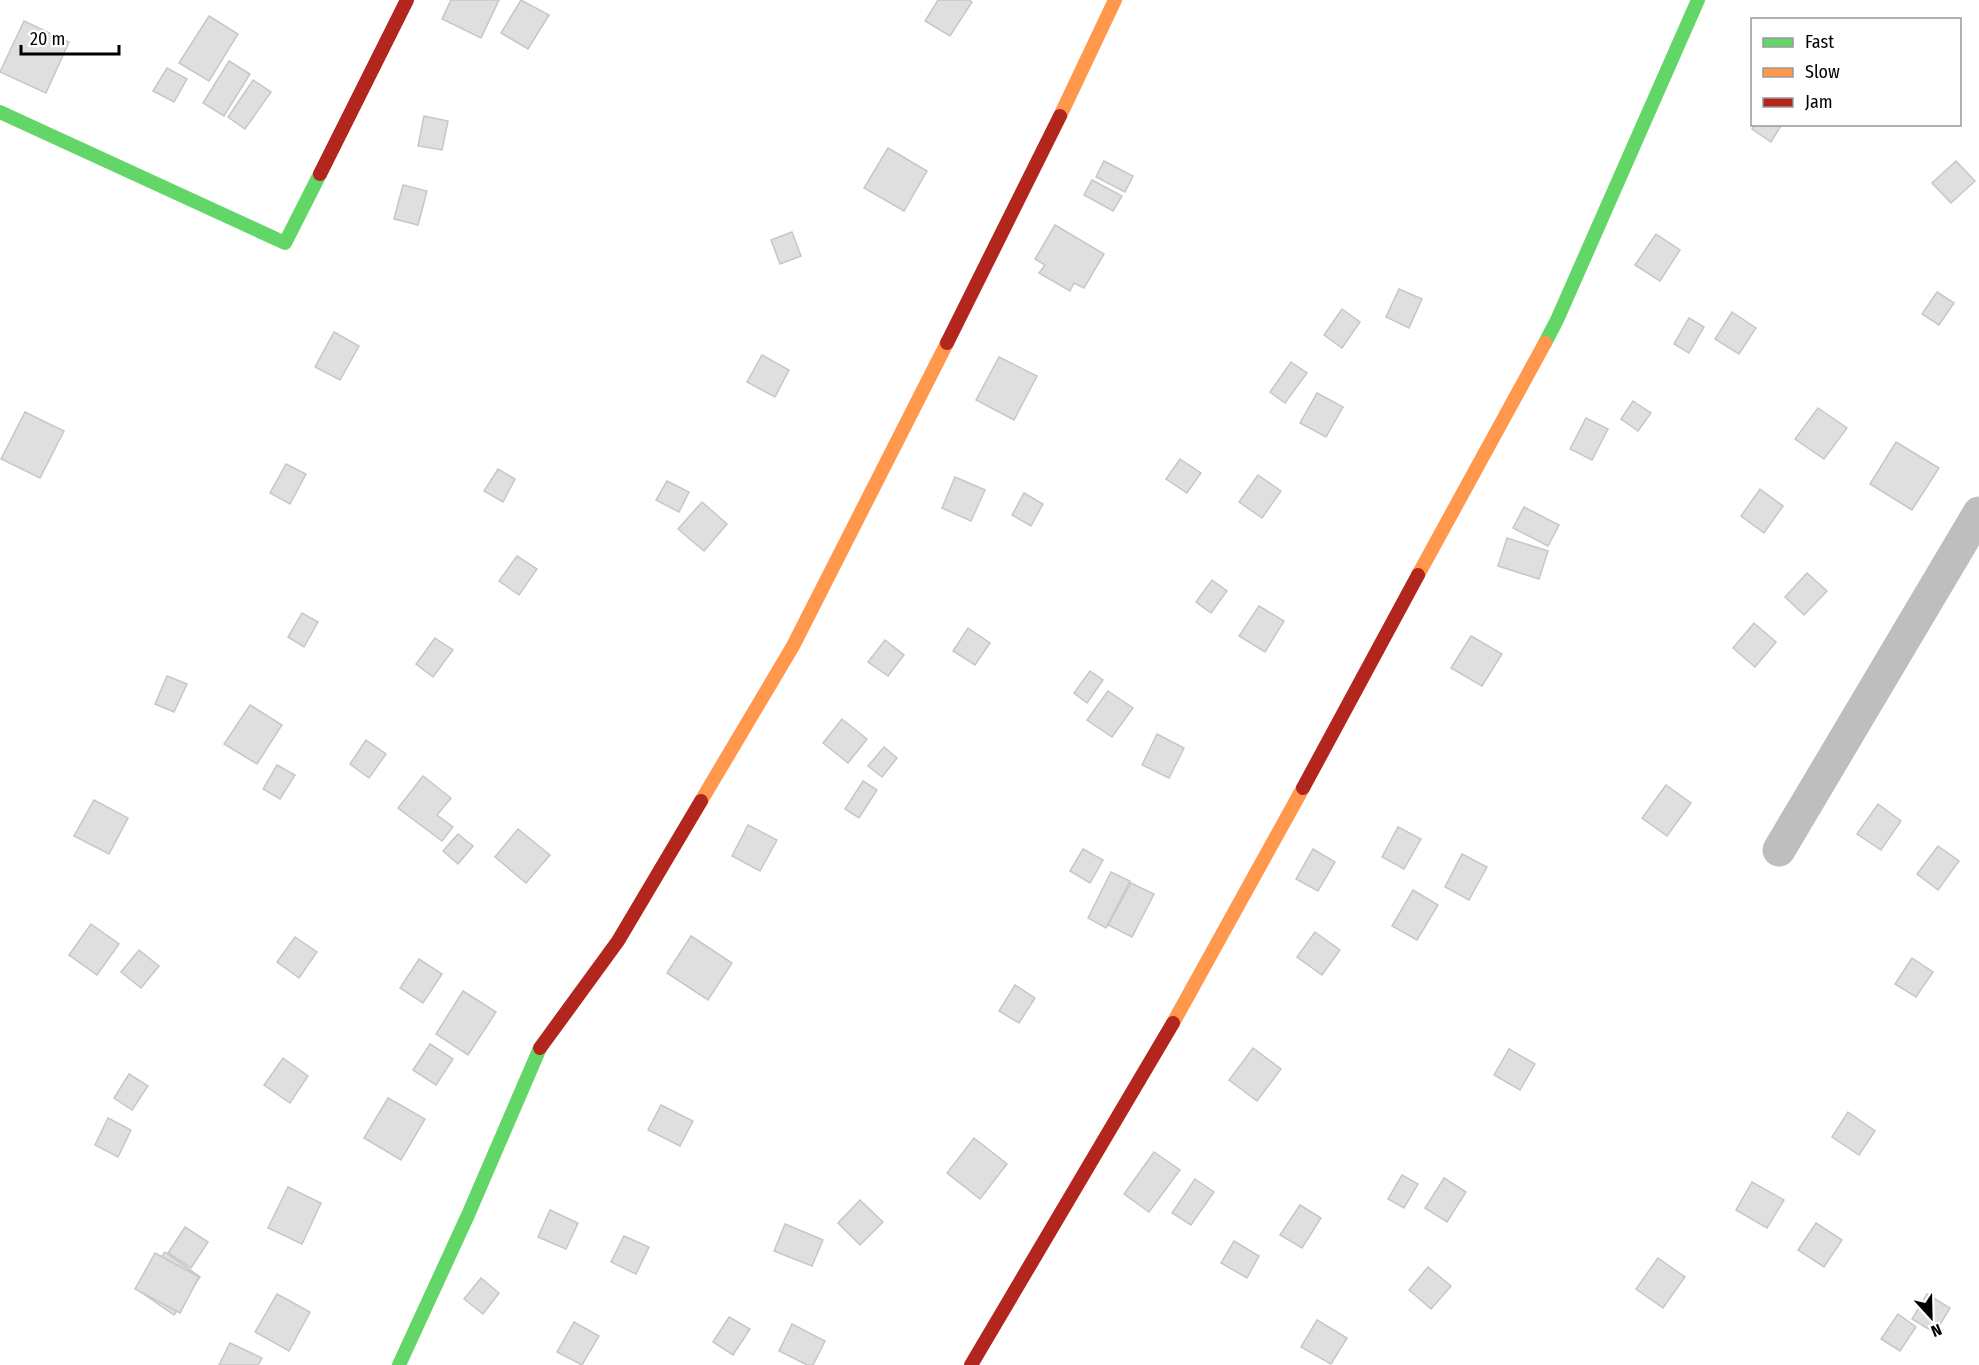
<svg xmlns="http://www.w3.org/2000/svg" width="1979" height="1365" font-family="'Fira Sans Condensed',sans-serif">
<rect width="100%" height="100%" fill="#fff"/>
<g fill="#dfdfdf" stroke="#c7c7c7" stroke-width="1.5">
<path d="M451 0H499L481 38 442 19Z"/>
<path d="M521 0 549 15 528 49 501 33Z"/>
<path d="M938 0H969L972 2 950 36 925 21Z"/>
<path d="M209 16 238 34 209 81 179 63Z"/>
<path d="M24 21 69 42 46 93 0 72Z"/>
<path d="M229 61 250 74 224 116 203 103Z"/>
<path d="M167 68 187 79 174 102 153 91Z"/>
<path d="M253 80 271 92 245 129 228 117Z"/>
<path d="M424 116 448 121 442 150 418 146Z"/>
<path d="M1755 124H1782L1771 142 1752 129Z"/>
<path d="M888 148 927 171 904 211 864 188Z"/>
<path d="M1104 161 1133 176 1125 192 1096 177Z"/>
<path d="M1956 161 1975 181 1951 203 1932 183Z"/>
<path d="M1092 180 1122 196 1113 211 1084 195Z"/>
<path d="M403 185 427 191 418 225 394 219Z"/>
<path d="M1055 225 1104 254 1084 288 1074 283 1070 291 1039 273 1045 265 1035 259Z"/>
<path d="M792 232 801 256 780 264 771 240Z"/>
<path d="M1656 234 1680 250 1660 281 1635 265Z"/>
<path d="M1399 289 1422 299 1409 328 1386 317Z"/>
<path d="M1937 292 1954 303 1939 325 1922 314Z"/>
<path d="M1342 309 1360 322 1342 348 1324 335Z"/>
<path d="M1732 312 1756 328 1739 354 1715 339Z"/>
<path d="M1689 318 1704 327 1689 353 1674 344Z"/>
<path d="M334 332 359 346 340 380 315 367Z"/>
<path d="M762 355 789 370 775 397 747 382Z"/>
<path d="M999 357 1037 376 1014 420 976 400Z"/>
<path d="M1291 362 1307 373 1285 403 1270 392Z"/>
<path d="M1317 393 1343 407 1326 437 1300 423Z"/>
<path d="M1633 401 1651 413 1638 431 1621 419Z"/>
<path d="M1818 408 1847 428 1824 459 1795 439Z"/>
<path d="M25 412 64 431 40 478 1 459Z"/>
<path d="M1586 418 1608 429 1592 460 1570 449Z"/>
<path d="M1896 442 1939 468 1912 510 1870 484Z"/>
<path d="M1180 459 1201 473 1187 493 1166 479Z"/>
<path d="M286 464 306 474 290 504 270 493Z"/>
<path d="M498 469 515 479 503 502 484 491Z"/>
<path d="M1258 475 1281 491 1262 518 1239 502Z"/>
<path d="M955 477 985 490 971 521 942 508Z"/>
<path d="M667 481 689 492 679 512 656 500Z"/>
<path d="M1760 489 1783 506 1764 533 1741 516Z"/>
<path d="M1024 493 1043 504 1031 526 1012 515Z"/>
<path d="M702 502 727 524 704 551 678 529Z"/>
<path d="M1524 507 1559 525 1548 546 1513 528Z"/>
<path d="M1507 538 1548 551 1539 579 1498 566Z"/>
<path d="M517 556 537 569 519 595 499 581Z"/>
<path d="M1807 573 1827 591 1804 615 1785 597Z"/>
<path d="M1212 580 1227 591 1211 613 1196 602Z"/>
<path d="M1259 606 1284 621 1265 652 1239 636Z"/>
<path d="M302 613 318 622 304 647 288 637Z"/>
<path d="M1754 623 1776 642 1755 667 1733 648Z"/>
<path d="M968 628 990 643 975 665 953 651Z"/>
<path d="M1471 636 1502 654 1482 686 1451 668Z"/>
<path d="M435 638 453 650 433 677 416 664Z"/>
<path d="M885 640 904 655 888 676 868 662Z"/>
<path d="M1090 671 1103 680 1087 703 1074 693Z"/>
<path d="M167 676 187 684 174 712 155 704Z"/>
<path d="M1108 691 1133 708 1112 737 1087 720Z"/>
<path d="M250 705 282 725 257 764 224 744Z"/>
<path d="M842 719 867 739 848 763 823 743Z"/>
<path d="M1157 734 1184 748 1169 778 1142 765Z"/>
<path d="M366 740 386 754 369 778 350 764Z"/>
<path d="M884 747 897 758 882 777 868 766Z"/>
<path d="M277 765 295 775 280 799 263 789Z"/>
<path d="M423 776 451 798 437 815 453 827 442 841 398 808Z"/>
<path d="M863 781 877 790 859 818 845 809Z"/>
<path d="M1666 785 1691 803 1667 836 1642 818Z"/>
<path d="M94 800 128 818 109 854 74 836Z"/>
<path d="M1878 804 1901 821 1881 850 1857 834Z"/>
<path d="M748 825 777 840 760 871 732 856Z"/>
<path d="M1398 827 1421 839 1404 869 1382 857Z"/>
<path d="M518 829 550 855 526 883 495 857Z"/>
<path d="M458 834 473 846 458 864 443 851Z"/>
<path d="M1938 846 1959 861 1938 890 1917 874Z"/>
<path d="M1083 849 1103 860 1090 883 1070 871Z"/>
<path d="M1313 849 1335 862 1318 891 1296 879Z"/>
<path d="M1462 854 1487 867 1469 900 1445 887Z"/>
<path d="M1111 872 1130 881 1106 928 1088 918Z"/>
<path d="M1131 883 1154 894 1132 937 1108 925Z"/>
<path d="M1413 890 1438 905 1417 940 1392 926Z"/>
<path d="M91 924 119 944 97 975 69 955Z"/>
<path d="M1315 932 1340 950 1322 975 1297 957Z"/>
<path d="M691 936 732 963 708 1000 667 973Z"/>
<path d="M295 937 317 952 299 978 277 962Z"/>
<path d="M139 950 159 966 141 988 121 972Z"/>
<path d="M1912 958 1933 972 1916 997 1895 984Z"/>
<path d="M419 959 442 974 423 1003 400 988Z"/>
<path d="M1015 985 1035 998 1019 1023 999 1011Z"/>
<path d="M463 991 496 1012 468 1055 436 1034Z"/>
<path d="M430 1044 453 1059 436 1085 413 1070Z"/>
<path d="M1253 1048 1281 1069 1257 1101 1229 1080Z"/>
<path d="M1509 1049 1535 1064 1520 1090 1494 1075Z"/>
<path d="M283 1058 308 1076 290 1103 264 1085Z"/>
<path d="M129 1074 148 1086 132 1110 114 1098Z"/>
<path d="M388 1098 425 1119 401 1160 364 1138Z"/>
<path d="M661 1105 693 1121 680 1146 648 1130Z"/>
<path d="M1848 1112 1875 1131 1859 1155 1832 1137Z"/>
<path d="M108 1118 131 1130 118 1157 95 1145Z"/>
<path d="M974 1138 1007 1164 980 1199 947 1173Z"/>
<path d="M1154 1152 1180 1170 1149 1212 1124 1194Z"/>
<path d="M1402 1175 1418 1184 1404 1208 1388 1199Z"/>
<path d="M1444 1178 1466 1192 1447 1222 1425 1208Z"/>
<path d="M1195 1179 1214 1192 1191 1225 1172 1213Z"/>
<path d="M1752 1182 1784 1200 1767 1228 1736 1210Z"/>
<path d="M288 1187 321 1203 302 1244 268 1228Z"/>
<path d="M860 1200 883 1222 860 1245 838 1223Z"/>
<path d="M1300 1205 1321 1218 1302 1248 1280 1235Z"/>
<path d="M550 1210 578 1223 566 1249 538 1237Z"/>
<path d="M1816 1223 1842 1240 1824 1267 1798 1250Z"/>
<path d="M785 1224 823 1240 812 1266 774 1251Z"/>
<path d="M185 1227 208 1242 191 1268 168 1253Z"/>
<path d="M624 1236 649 1247 636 1274 611 1262Z"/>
<path d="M1234 1241 1259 1256 1247 1278 1221 1263Z"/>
<path d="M165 1252 200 1277 174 1315 138 1290Z"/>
<path d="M155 1253 199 1277 180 1313 135 1289Z"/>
<path d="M1658 1258 1685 1277 1663 1308 1636 1289Z"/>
<path d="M1428 1267 1451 1286 1431 1309 1409 1290Z"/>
<path d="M481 1278 499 1293 483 1314 464 1299Z"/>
<path d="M277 1294 310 1312 289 1351 255 1332Z"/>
<path d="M1927 1294 1950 1308 1935 1333 1912 1319Z"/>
<path d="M1898 1314 1916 1327 1900 1351 1881 1339Z"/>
<path d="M729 1317 750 1329 733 1355 713 1342Z"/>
<path d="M1317 1320 1347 1338 1331 1364 1301 1347Z"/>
<path d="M574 1322 599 1336 582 1365 557 1352Z"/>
<path d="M792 1324 825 1341 813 1365H807L779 1351Z"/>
<path d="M230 1343 262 1358 258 1365H219Z"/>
</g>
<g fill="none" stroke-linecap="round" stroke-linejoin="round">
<path stroke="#bebebe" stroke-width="33" d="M1779 850 1979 513"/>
<g stroke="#63d668" stroke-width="14">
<path d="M0 112 285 243 320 174"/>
<path d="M1545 343 1557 320 1698 0"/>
<path d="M399 1365 468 1215 540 1048"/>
</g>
<g stroke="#ff974d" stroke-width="14">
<path d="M1060 116 1115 0"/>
<path d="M1418 575 1545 343"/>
<path d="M701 801 793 646 947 343"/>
<path d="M1173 1023 1303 788"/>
</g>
<g stroke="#b3261e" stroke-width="14">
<path d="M320 174 407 0"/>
<path d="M947 343 1060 116"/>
<path d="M1303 788 1418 575"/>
<path d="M540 1048 618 941 701 801"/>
<path d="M971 1365 1173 1023"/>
</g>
</g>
<rect x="1751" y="18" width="210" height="108" fill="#ffffff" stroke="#999999" stroke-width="1.5"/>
<rect x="1763" y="38" width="30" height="9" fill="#63d668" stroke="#999999" stroke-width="1.5"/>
<text x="1805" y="48" font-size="18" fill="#000000">Fast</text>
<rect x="1763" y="68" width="30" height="9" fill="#ff974d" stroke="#999999" stroke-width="1.5"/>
<text x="1805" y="78" font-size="18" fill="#000000">Slow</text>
<rect x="1763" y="98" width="30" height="9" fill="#b3261e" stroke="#999999" stroke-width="1.5"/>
<text x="1805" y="108" font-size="18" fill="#000000">Jam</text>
<g transform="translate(1931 1317) rotate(158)" stroke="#ffffff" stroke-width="4.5" paint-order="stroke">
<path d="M0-4.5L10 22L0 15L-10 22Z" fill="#000000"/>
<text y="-9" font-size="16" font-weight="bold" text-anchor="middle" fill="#000000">N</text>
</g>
<path d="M21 45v9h98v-9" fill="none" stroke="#000000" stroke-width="3"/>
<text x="30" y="45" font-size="18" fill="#000000" stroke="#ffffff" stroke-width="4.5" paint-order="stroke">20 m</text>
</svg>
